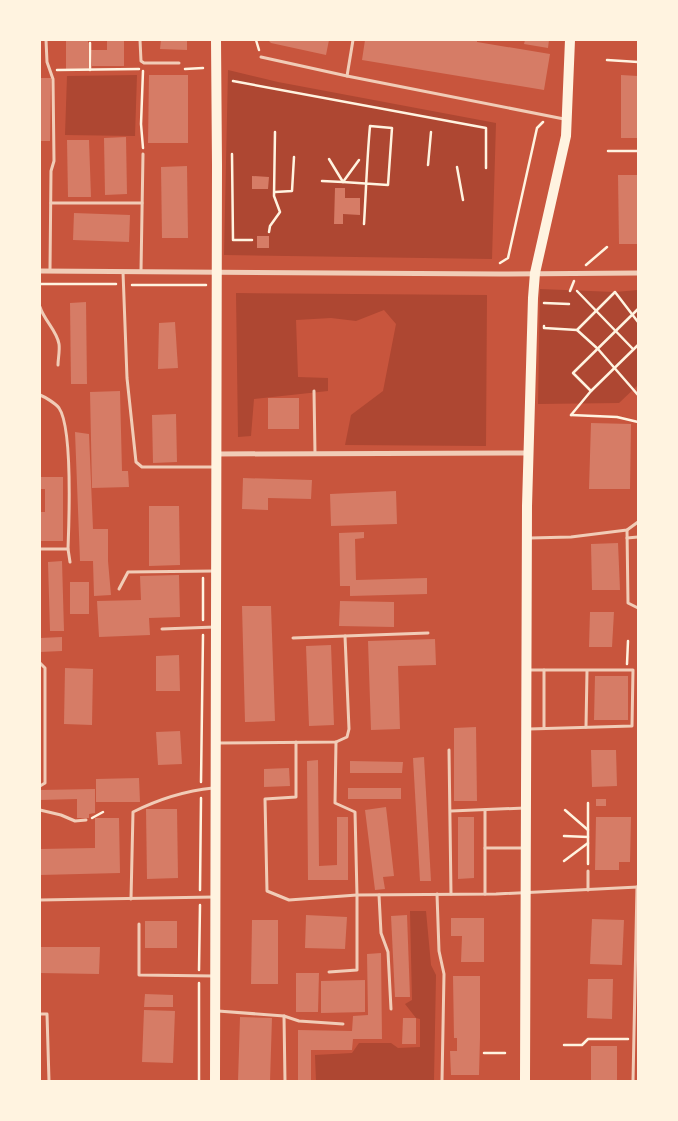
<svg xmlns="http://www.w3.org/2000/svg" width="678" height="1121" font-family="Helvetica,sans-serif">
<rect width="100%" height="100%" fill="#c8553d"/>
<g fill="#ae4732">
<path d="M228 70 278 82 496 123 492 259 224 255Z"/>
<path d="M137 75 135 136 65 135 67 76Z"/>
<path d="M540 289 615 292 638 290V385L619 403 538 404Z"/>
<path d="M236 293 487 295 486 446 345 445 351 415 383 391 396 324 384 310 356 321 331 318 296 320 298 377 328 378V391L254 399 251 436 238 437Z"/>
<path d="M410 911H426L431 965 436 975 434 1081H316L315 1055 352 1053 359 1043H391L398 1048 420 1047V1019L416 1018 405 1004 412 1000Z"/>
</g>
<g fill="#d67c66">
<rect x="66" y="40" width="22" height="29"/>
<path d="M107 40H124V66H92L91 50H107Z"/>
<path d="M161 40H187V50L160 49Z"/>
<path d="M268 40H329L326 55 271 43Z"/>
<path d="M365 40H477V42L550 54 544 90 362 60Z"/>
<path d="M525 40H549L548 48 524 44Z"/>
<path d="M149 75H188V143H148Z"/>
<path d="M621 75 638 76V138H621Z"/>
<path d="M40 78H51L50 141H40Z"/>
<path d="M126 137 127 194 105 195 104 138Z"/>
<path d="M67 140H89L91 197H68Z"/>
<path d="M187 166 188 238H162L161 167Z"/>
<path d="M618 175H638V244H619Z"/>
<path d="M252 176 269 177 268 189H252Z"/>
<path d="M335 188H345V198H360V215L343 214V224H334Z"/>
<path d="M74 213 130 215 129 242 73 240Z"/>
<rect x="257" y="236" width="12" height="12"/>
<path d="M86 302 87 384H71L70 303Z"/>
<path d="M175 322 178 368 158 369 159 323Z"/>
<path d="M120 391 122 471H128L129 487 92 488 90 392Z"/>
<rect x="268" y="398" width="31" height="31"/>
<path d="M176 414 177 462 153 463 152 415Z"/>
<path d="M591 423 631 424 630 489H589Z"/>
<path d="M75 432 89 434 93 529H108V561L111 595 94 596 93 561H80Z"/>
<path d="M40 477H63V541H40V512H45V489H40Z"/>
<path d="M243 478 312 480 311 499 268 498V510L242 509Z"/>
<path d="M396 491 397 524 331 526 330 494Z"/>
<path d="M149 506H179L180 565 149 566Z"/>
<path d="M364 532V538L355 539 356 580 427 578V594L350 596V586H340L339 533Z"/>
<path d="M618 543 620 590H592L591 544Z"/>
<path d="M62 561 64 631H50L48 562Z"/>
<path d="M179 575 180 617 149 618 150 635 99 637 97 601 141 600 140 576Z"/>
<rect x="70" y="582" width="19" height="32"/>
<path d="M340 601 394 602V627L339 626Z"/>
<path d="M242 606H271L275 721 245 722Z"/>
<path d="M590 612H614L612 647H589Z"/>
<path d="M62 637V651L40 652V638Z"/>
<path d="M435 639 436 665 398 666 400 729 371 730 368 641Z"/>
<path d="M331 645 334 725 309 726 306 646Z"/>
<path d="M179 655 180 691H156V656Z"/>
<path d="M65 668 93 669 92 725 64 724Z"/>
<path d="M595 676H628V720H594Z"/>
<path d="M476 727 477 801H454V728Z"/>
<path d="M180 731 182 764 158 765 156 732Z"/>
<path d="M591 750H616L617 786 592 787Z"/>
<path d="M424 757 431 881H420L413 758Z"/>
<path d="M318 760 319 866 337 865V817H348V880H308L307 761Z"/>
<path d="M350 761 403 762 402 773H350Z"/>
<path d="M289 768 290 786 264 787V769Z"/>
<path d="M139 778 140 802H96V779Z"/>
<rect x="348" y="788" width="53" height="11"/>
<path d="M95 789V813L89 814V818H77V799L40 800V790Z"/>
<rect x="596" y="799" width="10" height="7"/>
<path d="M386 807 394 876 383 877 385 889 375 890 365 810Z"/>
<path d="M146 809H177L178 878 147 879Z"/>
<path d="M458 817H474V878L458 879Z"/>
<path d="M596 817H631L630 862H619V870H595Z"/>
<path d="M95 818H119L120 873 40 875V849L95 848Z"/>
<path d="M306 915 347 917 345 949 305 948Z"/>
<path d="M407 915 410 997H395L391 916Z"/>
<path d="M451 918H484V962H461L462 936H451Z"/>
<path d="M592 919 624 920 622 965 590 964Z"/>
<path d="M252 920H278V984H251Z"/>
<rect x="145" y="921" width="32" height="27"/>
<path d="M40 947H100L99 974 40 973Z"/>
<path d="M381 953 382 1039H353L352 1050H311V1081H298V1030L352 1031 353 1016 368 1015 367 954Z"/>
<path d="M296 973H319L318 1012H296Z"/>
<path d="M453 976H480V1038L479 1075H451L450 1051H457V1038H454Z"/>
<path d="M588 979H613L612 1019 587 1018Z"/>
<path d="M365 980V1012L321 1013V981Z"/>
<path d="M145 994 173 995V1007H144Z"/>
<path d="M144 1010 175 1011 173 1063 142 1062Z"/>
<path d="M240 1017 272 1018 270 1081H238Z"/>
<path d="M403 1018H416V1044H402Z"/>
<rect x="591" y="1046" width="26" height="35"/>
</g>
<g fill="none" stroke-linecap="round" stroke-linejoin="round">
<g stroke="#fff3e0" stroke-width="2.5">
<path d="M256 40 259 50"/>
<path d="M90 43V70"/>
<path d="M607 60 638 62"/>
<path d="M185 69 203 68"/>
<path d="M57 70 139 69"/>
<path d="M233 81 486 128V168"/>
<path d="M143 148 141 124 143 71"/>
<path d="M608 151H638"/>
<path d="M232 154 233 240H252"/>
<path d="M329 159 343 182 388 185 392 128 370 126C367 159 366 191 364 224"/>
<path d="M428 165 431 132"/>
<path d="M457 167 463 200"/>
<path d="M322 181 343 182 359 160"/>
<path d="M275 192 292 191 294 157"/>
<path d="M269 232 270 226 280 212 274 196 275 132"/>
<path d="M500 263 508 258 537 128 543 122"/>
<path d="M586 265 607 247"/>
<path d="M40 284H116"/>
<path d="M132 285H206"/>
<path d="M570 291 574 281"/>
<path d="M577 291 633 349"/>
<path d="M544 303 569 304"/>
<path d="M544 326V328L577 330 615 292 638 322"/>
<path d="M577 330 598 349 638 395"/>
<path d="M591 391 573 373 638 309"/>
<path d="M571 415 591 391 638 345"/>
<path d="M571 415 617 417 638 422"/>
<path d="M203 620V578"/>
<path d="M627 664 628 641"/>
<path d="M201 782 203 635"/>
<path d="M588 803V864"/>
<path d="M565 810 588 830"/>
<path d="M92 818 103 812"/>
<path d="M564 836 588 837"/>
<path d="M564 861 588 843"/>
<path d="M200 890 201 798"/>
<path d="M199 970 200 905"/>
<path d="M564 1045H582L588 1039H628"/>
<path d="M484 1053H505"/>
<path d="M199 1081V983"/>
</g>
<g stroke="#f1ccb7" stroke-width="3">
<path d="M46 40 47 62 53 79 54 161 51 171 50 270"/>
<path d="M140 40 141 61 144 63H179"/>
<path d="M261 57 347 76 564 119"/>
<path d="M347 76 353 40"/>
<path d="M51 203H142"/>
<path d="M141 271 143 154"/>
<path d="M123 272 127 378 136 462 142 467H215"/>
<path d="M40 307C44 320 57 331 59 344 60 350 58 359 58 365"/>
<path d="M314 391 315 454"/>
<path d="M40 395C45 397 55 403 59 408 73 428 69 522 68 549L70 562"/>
<path d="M627 530 628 603 638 608"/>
<path d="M530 538 571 537 627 530 638 522"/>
<path d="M627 538 638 537"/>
<path d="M40 549H68"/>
<path d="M119 589 128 572 215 571"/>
<path d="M162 629 215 627"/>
<path d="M293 638 345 636"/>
<path d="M40 663 45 668V783L40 786"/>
<path d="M529 670H633L632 726 529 729"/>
<path d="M586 727 587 671"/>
<path d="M544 728V670"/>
<path d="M296 742V797L265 799 267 891 289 900 357 895 496 894 638 887"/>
<path d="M219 743 336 742 347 737 349 729 345 636 428 633"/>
<path d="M449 750 451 894"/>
<path d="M40 810 61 815 75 821 86 820"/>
<path d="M451 811 525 808"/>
<path d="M485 848H524"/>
<path d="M588 890V871"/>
<path d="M437 894 439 951 444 974 442 1081"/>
<path d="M485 894V810"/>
<path d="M379 895 381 933 388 952 391 1009"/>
<path d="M131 899 133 812C159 799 184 791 213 788"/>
<path d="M40 900 214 897"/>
<path d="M139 924V975L214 976"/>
<path d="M329 972 357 970V895L355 812 335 803 336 742"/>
<path d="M218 1011 284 1016 299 1021 343 1024"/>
<path d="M40 1014H47L49 1081"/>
<path d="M284 1016 285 1081"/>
<path d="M633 1081 637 887"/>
</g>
<g stroke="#f1ccb7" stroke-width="5">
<path d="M40 271 500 274 638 273"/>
<path d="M216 454 528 453"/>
</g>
<g stroke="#fff3e0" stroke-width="10">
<path d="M215 1081 217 165 216 40"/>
<path d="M525 1081 527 506 533 298 535 273 566 136 570 40"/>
</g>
</g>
<rect width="678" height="1121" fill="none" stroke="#fff3e0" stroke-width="82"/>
</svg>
